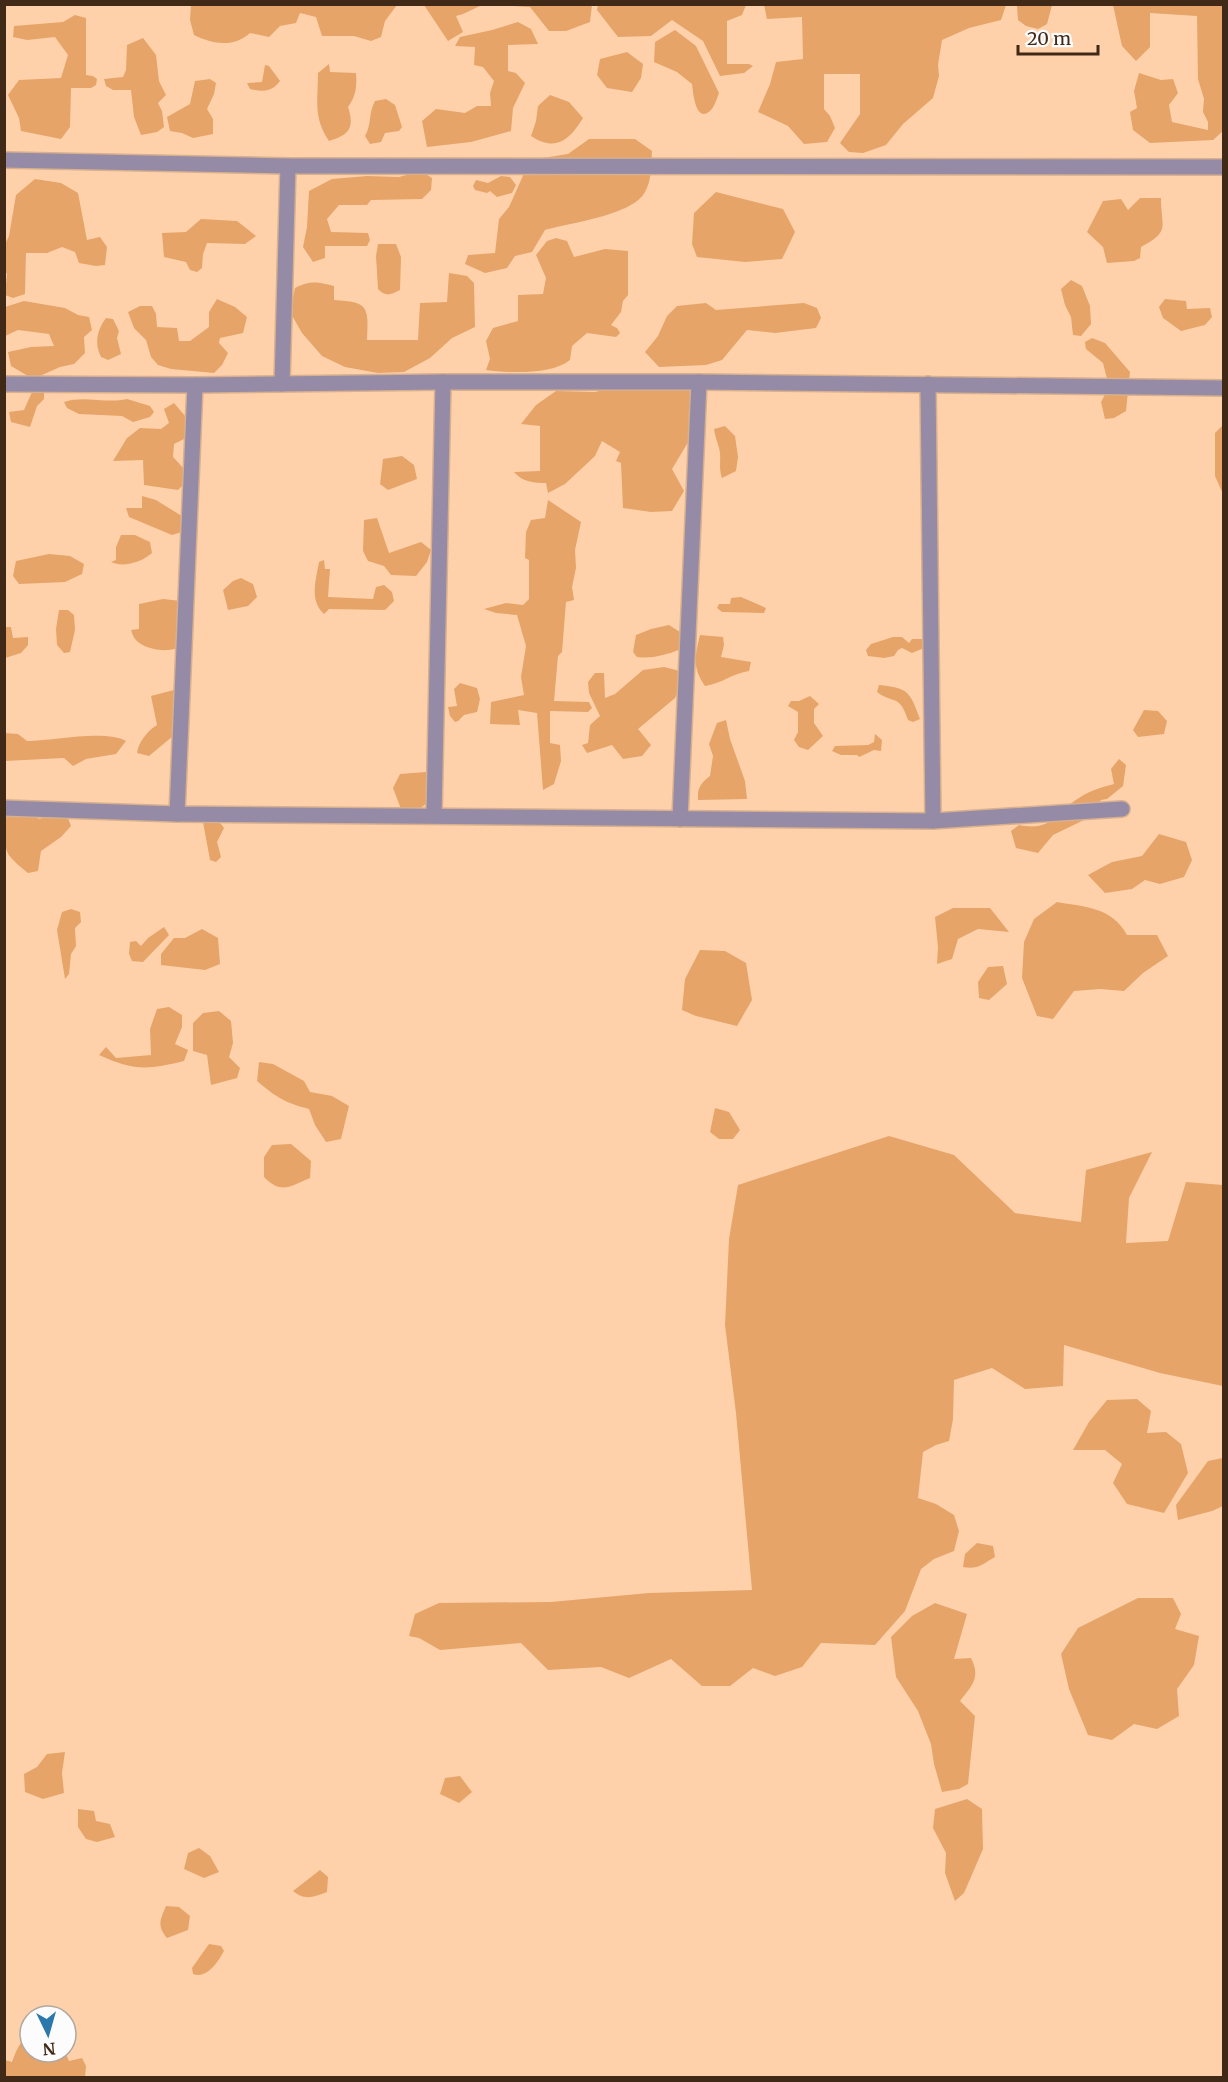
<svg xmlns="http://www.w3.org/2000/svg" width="1228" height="2082" font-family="Merriweather,serif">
<rect width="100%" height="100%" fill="#fed1ab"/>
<g fill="#e6a468">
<path d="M191 5V4L397 5 385 21 381 37 371 41 354 36H322L316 17 300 13 296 23 280 26 269 37 250 33C234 48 212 44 194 35L190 20Z"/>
<path d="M424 5H482L463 14 456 16 463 32 448 41Z"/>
<path d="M497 5H592L590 22 566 31H549L530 7Z"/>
<path d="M598 5H746L742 15 727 21V64H749L753 66 744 73 720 76 703 41 672 20 651 36 618 37 597 10Z"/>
<path d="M764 5V4L1006 5 1001 20 969 28 942 40 938 65 939 76 933 98 903 124 886 145 863 153 849 152 840 143 860 114V74H824V109L830 116 835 128 827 142 804 144 788 126 758 112 770 84 776 62 803 59 802 17 767 19Z"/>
<path d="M1019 5H1052L1047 24 1038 29 1026 26 1018 20 1017 6Z"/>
<path d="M1113 5H1223V131L1213 140 1150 143 1133 130 1130 112 1137 108 1134 91 1139 73 1161 80 1173 79 1178 93 1169 105 1172 122 1208 130V122L1203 112 1204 99 1198 79 1197 16 1150 13V47L1136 61 1122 46Z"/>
<path d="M75 15 86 18V75L93 76 97 79 96 85 91 88H71L70 127 61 139 21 131 19 118 8 95 19 80 61 78 68 55 55 37 27 40 13 37 14 26 63 22Z"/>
<path d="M518 22 531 29 538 44 508 45V71L516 73 525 83 513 108 511 131 471 142 427 147 422 121 436 109 465 113 477 106H491L490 93 494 81 483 67 474 65 475 47 455 46 460 37 492 30Z"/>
<path d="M675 30 696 46 719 93C717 98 714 108 710 111 695 124 693 90 692 84L677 72 654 62 655 42Z"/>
<path d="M143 38 156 55 159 81 166 95 158 103 162 111 164 127 157 132 141 135 134 117 131 90H113L106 86 104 79 123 77 126 70 127 45Z"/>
<path d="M627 52 643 64 641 78 632 92 607 88 597 75 600 59Z"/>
<path d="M329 64 330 72 356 73C357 87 356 96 348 107 355 128 349 135 329 141 313 117 318 101 318 73Z"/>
<path d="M265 65 269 66 280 81C272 92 263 92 250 89L247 83 262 82Z"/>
<path d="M210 79 216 83 214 94 207 109 213 119V134L193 138 182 133 170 131 167 117 190 104 195 81Z"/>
<path d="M550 95 569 102 583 118C569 141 555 152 531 136L536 121 538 106Z"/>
<path d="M386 99 395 105 402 127 399 131 385 133 381 142 370 144 365 136C372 124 368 114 375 101Z"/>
<path d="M589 139H635L652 151C651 165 652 180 645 192 633 215 570 223 545 230L532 252 515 256 507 268 485 273 465 264 468 255 495 253 499 219 509 207 530 160 568 154Z"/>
<path d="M421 171 432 178 431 190 422 199 371 200 367 205H339L327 219 331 232 368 233 370 240 367 246H325V258L313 262 303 247 307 227 309 191 332 179 367 176 399 177Z"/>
<path d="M501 176 510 177 516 185 512 193 497 197 490 191 487 193 475 190 473 186 476 180 488 183Z"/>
<path d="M35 179 61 183 78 193 87 240 100 237 107 247 105 265 96 266 79 263 75 252 62 247 47 253H26L25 294 13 298 5 295 7 274 5 271V244L9 236 16 195Z"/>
<path d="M716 192 783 209 795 232 782 259 745 262 697 257 692 244 694 213Z"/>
<path d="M1140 198H1161C1161 228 1171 231 1141 247L1140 258 1134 261 1107 263 1103 247 1087 232 1103 201 1121 199 1128 210Z"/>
<path d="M201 219 237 221 256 236 245 244 207 243 203 254 202 268 197 272 190 270 186 262 164 257 162 233 186 232Z"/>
<path d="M556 238 567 241 574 257 605 249 628 251V295L623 301 621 312 611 325 617 328 620 333 616 337 587 333 572 346 570 360C552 375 509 373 486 370L490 359 486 341 493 328 518 321V295L543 294 546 278 536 255 547 241Z"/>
<path d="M378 244H396L401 257 400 290C390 295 386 297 378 289L376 256Z"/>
<path d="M449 273 467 276 474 283 475 327 452 338 430 358 404 372 378 373 345 367 322 356 302 333 290 312 295 288C311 280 317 282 334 286V300C368 302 369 306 367 340H418L420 303 447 302Z"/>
<path d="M1071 280 1082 286 1090 306 1091 324 1081 336 1073 335 1071 317 1065 305 1061 289Z"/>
<path d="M217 299 235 307 247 317 243 333 220 338 219 343 228 353 222 365 214 373 171 369 158 365 151 357 146 340 134 328 128 312 140 306H152L156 314 157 327 177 328 179 341H190L209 327V312Z"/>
<path d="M1165 299 1186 301 1187 309 1210 308 1212 317 1205 325 1181 331 1163 318 1159 307Z"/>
<path d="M24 301 65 308 78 315 89 317 92 330 84 337 85 353 74 364 60 367 33 379 11 366 8 352 31 347 54 346 49 334 18 330 5 336V307Z"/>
<path d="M706 303 716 310 804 303 817 308 821 318 816 328 775 333 747 330 722 360 706 365 659 367 645 352 658 336 667 316 677 306Z"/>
<path d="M106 318 113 319 119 331 117 338 121 354 108 360 101 357C94 343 97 330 106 318Z"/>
<path d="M1092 338 1105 343 1130 372 1126 411 1114 418 1105 419 1101 402 1109 387 1103 363 1086 349 1085 342Z"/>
<path d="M612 388 692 389 690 439 672 469 684 491 672 511 651 512 623 508 621 463 616 461 620 452 602 441 595 456 565 484 548 493 546 483C535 483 522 482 514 472L540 471V426L521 424 536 405 556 391 595 392Z"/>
<path d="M44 391V399L37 406 30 427 11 422 9 412 24 410 32 392Z"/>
<path d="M127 399 150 406 154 412 150 417 133 422 122 416 79 414 67 408 64 402C84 395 106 404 127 399Z"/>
<path d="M174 403 186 417 188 437 174 444 173 457 185 470 186 482 178 490 144 485 143 460 113 461 127 438 140 428 161 429 169 423 164 409Z"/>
<path d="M1223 425V494L1215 476V433Z"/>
<path d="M725 426 735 436 738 457 736 471 722 478C718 467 722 458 719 448 717 441 715 436 714 429Z"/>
<path d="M402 456 414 465 417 479 388 490 380 484 383 459Z"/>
<path d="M142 496 156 500 185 518 182 532 172 535 129 517 126 508H142Z"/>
<path d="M548 500 581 522 575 550 576 568 572 587 574 600 566 602 562 652 558 656 554 701 589 702 592 708 588 712 550 711V743L560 745 561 761 554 784 543 790 537 713 518 710 520 725 490 724 491 702 524 695 521 677 526 646 517 615 496 613 484 609 506 603 523 605 529 599V560L525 558 526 532 531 520 545 518Z"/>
<path d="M377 518 389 553 421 542 431 550 427 562 416 576 391 575 384 566 368 561 363 551 364 520Z"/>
<path d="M121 535H135L150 542 152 553C142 562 123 568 111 562L116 560V547Z"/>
<path d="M49 554 70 556 84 564 82 574 65 582 19 584 13 576 16 561Z"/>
<path d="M324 560 325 569H330L328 597 373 599 376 587 384 585 392 592 394 601 385 610 329 609 324 614C309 600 316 580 319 562Z"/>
<path d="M241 578 253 584 257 597 248 606 228 610 223 590 233 581Z"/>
<path d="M741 597 766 608 764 613 722 612 717 608 719 604H730L731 598Z"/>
<path d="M163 599 181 601 177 648C166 653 143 649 135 639 133 636 132 633 131 630L139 629V604Z"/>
<path d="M59 610H68L74 615 75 630 70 652 64 653 57 645 56 629Z"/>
<path d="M669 625 680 632 681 649C666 655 652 659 637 657L633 652 636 635 651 629Z"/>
<path d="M5 627H11L13 638 28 637V645L21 653 5 658Z"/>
<path d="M700 635 723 637 724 645 721 657 751 662 749 671C733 673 721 684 705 686 692 667 695 656 700 635Z"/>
<path d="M893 637H902L909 643 912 639H922L924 648 912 653 902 648 898 650 894 656 884 658 868 656 866 650 871 644Z"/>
<path d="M664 667 680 671 681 686 675 698 638 729 651 745 642 756 623 759 612 745 587 753 582 745 588 743 590 725 600 716 589 693 588 682 595 673H604L605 698 615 694 643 670Z"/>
<path d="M460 683 477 688 480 699 477 712 464 715 458 721 455 722 450 716 448 707 457 706 454 689Z"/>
<path d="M879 685C909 688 910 692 920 719L913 722 908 720C899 693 894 705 877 692Z"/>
<path d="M174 690 177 699 173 736 149 756 137 753C138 743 148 730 157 725L151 696Z"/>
<path d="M810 696 819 704 814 709V723L823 736 808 750 799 747 794 740 798 732V712L788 706 791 701H799Z"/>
<path d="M1144 710 1158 711 1167 721 1164 734 1138 737 1133 730Z"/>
<path d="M726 720 730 739 745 781 747 799 698 800C697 788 701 783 710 776L713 756 709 744 717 723Z"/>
<path d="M4 733 18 734 27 741C50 741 107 729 126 741L116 754 86 759 73 766 64 758 5 761Z"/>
<path d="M875 734 882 740 881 751 874 750 859 757 857 755H841L832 751 835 746 868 745 874 742Z"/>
<path d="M1119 759 1126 765 1123 786 1107 799 1101 800 1088 818 1053 835 1038 853 1016 848 1011 831 1019 825C1053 832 1055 812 1079 798 1089 791 1102 787 1114 784L1111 769Z"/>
<path d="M426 772 441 782V793L419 809H401L393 788 400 774Z"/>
<path d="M31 810 34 817 40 819 46 816 66 813 71 826 61 837 41 851 38 871 28 873C2 852 5 852 5 819L11 811Z"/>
<path d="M217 819 224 828 217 842 221 857 216 862 210 860 203 822Z"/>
<path d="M1159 834 1186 842 1192 860 1184 877 1160 884 1145 880 1132 889 1105 893 1088 875 1112 862 1142 856Z"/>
<path d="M1057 902C1085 907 1112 907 1127 935H1157L1168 956 1143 973 1124 991 1100 989 1074 991 1053 1019 1037 1016 1022 978 1024 942 1034 919Z"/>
<path d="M953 908H990L1009 932 978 929 958 939 952 959 937 964 938 947 935 917Z"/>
<path d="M71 909 80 912 81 922 75 928 76 946 71 954 69 974 65 979 57 930 62 912Z"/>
<path d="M164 927 169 935 143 962 132 961 129 954 130 942 136 941 141 946 148 938Z"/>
<path d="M202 929 218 938 220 964 205 970 161 965V954L174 938H185Z"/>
<path d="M700 950 725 951 746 963 752 1000 737 1026 696 1016 682 1010 685 979Z"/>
<path d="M1003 966 1007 984 989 1000 979 998 978 982 988 967Z"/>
<path d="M169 1007 182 1015V1027L175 1044 188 1050 184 1061C147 1070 134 1071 99 1055L106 1047 116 1058 151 1055 150 1029 157 1009Z"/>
<path d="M219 1011 231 1021 233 1043 229 1057 240 1068 237 1078 211 1085 207 1055 193 1051V1023L203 1013Z"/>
<path d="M259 1062 273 1064 304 1081 310 1092 332 1096 349 1106 341 1139 326 1142 315 1125 309 1109C285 1103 276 1097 257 1081Z"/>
<path d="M715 1108 729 1112 740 1130 733 1139H719L710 1132Z"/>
<path d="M889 1136 954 1155 1015 1213 1081 1222 1086 1170 1152 1152 1129 1198 1126 1243 1168 1241 1186 1182 1223 1185V1386L1160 1373 1064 1345 1063 1386 1025 1389 992 1368 954 1380 953 1419 949 1441 936 1445 923 1452 918 1498 936 1504 954 1515 959 1531 954 1551 934 1559 921 1569 905 1611 875 1645 821 1643 802 1667 775 1676 753 1668 730 1686H702L671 1659 629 1678 601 1667 548 1670 521 1643 440 1650 419 1638 409 1636 415 1614 439 1603 551 1602 649 1593 752 1590 736 1413 725 1325 729 1239 738 1185Z"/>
<path d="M291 1144 311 1161 310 1178C290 1186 282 1195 264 1177V1157L272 1145Z"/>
<path d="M1137 1399 1151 1411 1147 1433 1166 1432 1181 1444 1188 1473 1164 1513 1127 1504 1113 1483 1122 1464 1105 1450H1073L1089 1422 1107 1400Z"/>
<path d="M1223 1458V1506L1212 1511 1178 1520 1176 1505 1208 1461Z"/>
<path d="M977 1543 993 1546 995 1557C983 1564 977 1570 963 1567L965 1554Z"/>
<path d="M1138 1598H1173L1181 1614 1175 1629 1199 1636 1194 1665 1177 1689 1179 1716 1157 1729 1134 1724 1112 1740 1088 1735 1069 1689 1061 1654 1078 1628Z"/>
<path d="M935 1603 967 1614 954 1659 971 1658C981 1678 972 1685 960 1701L975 1716 968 1784 959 1789 942 1792 934 1764 931 1744 918 1711 896 1677 891 1637 912 1616Z"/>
<path d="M65 1752 62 1773 64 1793 43 1799 25 1792 24 1774 37 1767 47 1754Z"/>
<path d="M460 1776 472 1792 459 1803 440 1794 445 1778Z"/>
<path d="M967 1799 982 1809 983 1849 964 1893 955 1901 945 1873 946 1853 933 1828 935 1809Z"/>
<path d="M78 1809 94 1811 96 1821 110 1824 115 1837 97 1842 86 1839 78 1827Z"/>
<path d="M199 1848 210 1856 219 1872 204 1878 184 1869 188 1853Z"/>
<path d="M320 1870 328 1877 327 1892C314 1897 305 1901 293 1891Z"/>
<path d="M166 1906 179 1907 190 1916 188 1930 167 1938C157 1926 160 1920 166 1906Z"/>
<path d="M209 1944 221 1946 224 1951C218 1962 207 1979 193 1974L192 1968Z"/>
<path d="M30 2037V2052H65L69 2061 82 2058 86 2066 85 2077H5V2060L12 2062C16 2052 19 2040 30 2037Z"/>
</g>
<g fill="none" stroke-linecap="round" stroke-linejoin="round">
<defs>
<g id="street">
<path d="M4 160 288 166 1224 167"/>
<path d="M4 384 195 385 443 382H699L1224 388"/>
<path d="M282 384 288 166"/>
<path d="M928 384 933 821"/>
<path d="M4 808 177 814 933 821 1122 809"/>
<path d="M177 814 195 385"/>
<path d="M434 815 443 382"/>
<path d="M680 819 699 382"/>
</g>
</defs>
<use href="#street" stroke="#d8b08d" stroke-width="18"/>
<use href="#street" stroke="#958ba6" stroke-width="15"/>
</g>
<rect width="1228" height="2082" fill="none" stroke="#402a17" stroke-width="12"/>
<g transform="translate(48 2034) rotate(175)"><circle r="28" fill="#fcfcfc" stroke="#b1a8a0" stroke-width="1.5"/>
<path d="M0-4.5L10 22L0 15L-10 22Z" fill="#2b78aa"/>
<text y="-9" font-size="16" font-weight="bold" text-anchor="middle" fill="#402a17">N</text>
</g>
<path d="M1018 45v9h80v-9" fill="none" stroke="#402a17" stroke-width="3"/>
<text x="1027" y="45" font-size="18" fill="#402a17" stroke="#fcfcfc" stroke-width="4.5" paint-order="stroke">20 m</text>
</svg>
